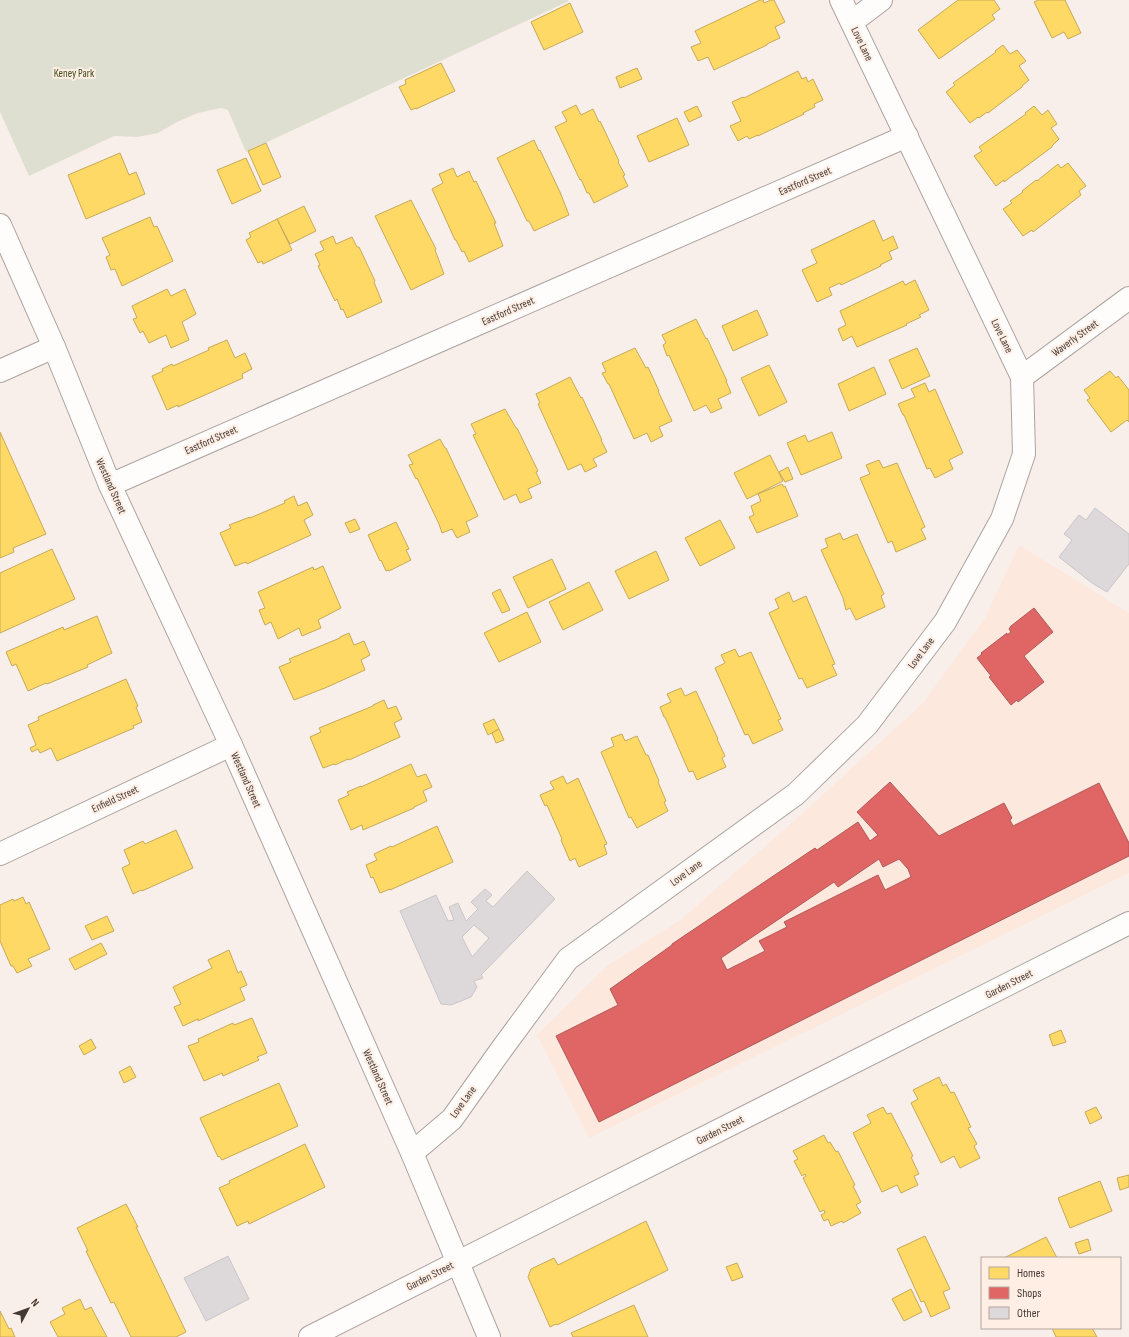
<svg xmlns="http://www.w3.org/2000/svg" width="1129" height="1337" font-family="'Sofia Sans Condensed',sans-serif">
<rect width="100%" height="100%" fill="#f9efea"/>
<path fill="#fce8dd" d="M1019 545 1129 613V873L589 1138 537 1035 608 965 679 921 793 822 923 703 985 618Z"/>
<path fill="#dfdfd1" d="M0 0H568L569 1 246 152 228 110 221 108 198 113 177 122 158 133 137 137 114 136 29 176 0 112Z"/>
<g fill="#ffd966" stroke="#c6a957">
<path d="M760 0H763L764 3 771 0H774L785 22 775 27 780 38 767 44V45L714 70 708 57 698 61 691 47 701 43 695 31Z"/>
<path d="M958 0H994L1000 9 992 15 995 19 939 59 918 30Z"/>
<path d="M1038 0H1065L1081 33 1068 39 1064 32 1052 38 1034 2Z"/>
<path d="M570 3 583 32 544 50 531 22Z"/>
<path d="M1003 45 1010 54 1017 50 1026 61 1019 66 1029 80 1022 86V87L988 113 987 112 979 118 978 117 970 123 946 92 955 85 953 83 996 52 995 51Z"/>
<path d="M441 63 455 91 416 109V108L411 110 399 87 406 84 405 80Z"/>
<path d="M637 68 642 79 620 88 616 77Z"/>
<path d="M798 71 802 79 806 77 808 82 813 79 823 100 814 104 815 107 803 113 804 114 758 136V135L749 139 747 136 738 141 730 126 741 121 732 102 743 97 744 98Z"/>
<path d="M576 105 581 115 593 109 599 122 600 121 619 161 618 162 625 175 623 176 628 186 594 203 589 193H587L581 179 580 180 555 127 567 121 562 112Z"/>
<path d="M697 106 702 116 689 122 684 112Z"/>
<path d="M1034 106 1042 115 1048 110 1057 124 1051 128 1059 139 1052 146V147L1017 173H1016L1004 182V180L996 186 974 156 982 151 979 147 1026 114 1025 113Z"/>
<path d="M677 118 689 145 649 162 637 136Z"/>
<path d="M534 140 539 151 540 150 560 192 569 215 534 231 529 221H527L497 158Z"/>
<path d="M266 143 281 177 263 185 248 151Z"/>
<path d="M120 153 129 175 136 172 145 194 86 219 68 175Z"/>
<path d="M246 158 261 191 232 204 217 170Z"/>
<path d="M1068 163 1086 186 1079 191 1081 195 1033 232 1032 230 1023 236 1003 209 1012 203 1010 201 1023 192 1022 191 1036 180 1037 181 1058 164 1061 168Z"/>
<path d="M453 168 457 177 469 171 474 182 476 181 496 223H494L503 246 469 262 464 251 462 252 456 240H455L432 189 443 183 439 174Z"/>
<path d="M411 200 436 249 435 250 444 274 411 290 375 216Z"/>
<path d="M304 206 316 231 290 244 277 219Z"/>
<path d="M150 217 154 227 157 226 173 261 122 286 115 269 111 270 106 257 110 255 102 238Z"/>
<path d="M277 219 292 250 263 264 262 261 258 263 246 240 251 237 249 233Z"/>
<path d="M874 220 883 241 893 236 898 248 889 252 892 259 880 265 881 266 841 285 840 283 829 288 832 295 817 302 802 270 817 263 811 250Z"/>
<path d="M333 236 336 244 352 237 357 247H359L375 281 374 282 382 302 347 318 343 309 341 310 337 299 335 301 318 266 320 265 315 254 324 250 320 242Z"/>
<path d="M915 280 929 310 919 315 921 317 906 324 907 325 857 347 852 336 843 341 838 329 846 325 840 311 903 281 905 285Z"/>
<path d="M167 289 171 296 185 289 196 314 182 322 189 340 171 348 166 335 149 343 143 331 140 333 133 319 137 318 132 306Z"/>
<path d="M757 310 768 335 733 351 722 326Z"/>
<path d="M696 319 706 339 707 338 727 381H726L731 393 718 399 722 408 711 413 706 405 694 411 669 355 667 356 663 345 666 343 662 335Z"/>
<path d="M227 340 235 358 245 353 252 369 242 374 243 378 178 407V405L167 410 152 376 163 371 162 369 172 364 173 366 209 350 208 348Z"/>
<path d="M635 348 646 368 648 367 659 391H658L672 421 659 427 663 436 651 442 647 433 634 439 609 384H608L602 373 606 372 602 363Z"/>
<path d="M917 348 930 376 902 389 889 360Z"/>
<path d="M769 365 787 402 759 416 741 378Z"/>
<path d="M874 367 886 394 849 411 838 384Z"/>
<path d="M1110 371 1116 378 1118 376 1129 390V422L1127 420 1111 432 1087 400 1090 398 1084 390Z"/>
<path d="M570 377 581 398 582 397 602 440H601L607 452 593 459 597 466 585 472 581 464 568 470 538 404 540 403 536 394Z"/>
<path d="M925 383 929 392 935 389 963 453 949 460 953 469 935 478 930 468 927 469 904 415H903L898 404 915 397 911 389Z"/>
<path d="M505 409 516 428H517L538 471 536 472 541 483 528 489 532 498 520 503 516 494 504 500 473 435 476 434 471 424Z"/>
<path d="M0 432 46 534 13 548 14 552 0 558Z"/>
<path d="M832 432 842 458 801 475 787 443 805 435 808 442Z"/>
<path d="M440 439 445 448H446L478 516 466 522 470 532 457 538 452 529 442 533 439 524 417 478 416 479 409 465 413 464 408 455Z"/>
<path d="M770 455 783 481 747 499 734 473Z"/>
<path d="M879 460 883 468 897 463 925 527 921 529 926 539 896 552 892 541 888 543 860 478 870 474 866 465Z"/>
<path d="M788 467 793 479 785 482 779 472Z"/>
<path d="M782 484 784 487 785 486 798 516 757 533 749 517 754 515 751 506 761 501 758 494Z"/>
<path d="M294 496 298 506 307 502 313 515 304 520 311 535 247 564 246 562 235 566 220 533 231 528 229 525 250 517V518L285 503 284 501Z"/>
<path d="M355 519 360 529 350 533 345 523Z"/>
<path d="M720 520 735 548 700 566 685 538Z"/>
<path d="M396 522 409 549 406 550 411 560 389 571V570L386 571 381 560 380 561 368 535Z"/>
<path d="M840 533 843 540 857 534 884 594 881 596 885 607 856 620 850 608 846 610 843 598 821 550 828 547 825 539Z"/>
<path d="M52 549 75 599 0 633V573Z"/>
<path d="M656 551 669 580 629 599 615 571Z"/>
<path d="M552 559 566 589 528 608 513 577Z"/>
<path d="M323 566 341 608 318 620 321 628 302 636 299 628 278 639 271 622 265 625 259 610 265 608 258 592 313 567 314 570Z"/>
<path d="M589 582 603 610 563 630 549 602Z"/>
<path d="M500 589 510 610 502 613 492 593Z"/>
<path d="M789 592 793 602 806 596 835 664 832 665 837 675 807 688 802 678 799 679 769 613 779 608 775 599Z"/>
<path d="M527 612 541 642 499 662 484 633Z"/>
<path d="M97 616 112 653 87 665 88 667 47 684 46 683 28 691 16 664 12 666 6 652 63 627 64 630Z"/>
<path d="M349 633 354 645 364 641 370 655 361 660 365 670 325 688 294 700 279 667 291 662 289 659 340 638V637Z"/>
<path d="M735 649 739 657 751 652 781 719 778 720 783 730 753 744 748 734 745 735 715 668 725 663 721 655Z"/>
<path d="M126 679 138 706 136 707 142 722 133 726 134 728 57 761 51 748 40 753 38 749 32 752 30 748 36 745 28 725 39 720 38 717Z"/>
<path d="M681 688 685 696 696 691 718 739H717L725 756 722 758 726 767 697 780 693 771 689 772 665 717H664L660 707 671 702 667 694Z"/>
<path d="M384 700 388 709 396 706 402 719 394 723 400 737 349 760 348 759 335 765 334 764 323 768 310 737 321 732 319 728 373 706V705Z"/>
<path d="M494 719 499 729 488 735 483 724Z"/>
<path d="M499 729 504 740 496 743 492 733Z"/>
<path d="M622 734 625 741 637 736 646 755H648L659 781 658 782 666 801 664 802 668 811 637 828 631 817 629 818 601 752 614 746 611 738Z"/>
<path d="M411 764 417 777 426 774 432 787 423 791 427 801 414 807V808L363 830 362 825 351 830 338 800 349 795 347 792 361 786V787Z"/>
<path d="M563 776 567 784 578 778 607 844 604 845 607 854 579 867 575 858 570 861 561 840 562 839 547 805 545 806 540 795 554 789 550 782Z"/>
<path d="M437 826 453 862 390 890V889L380 893 373 877 371 878 366 865 377 860 374 854 391 846 392 847Z"/>
<path d="M176 830 193 868 142 891 141 890 133 894 122 868 130 864 124 850 143 841 145 844Z"/>
<path d="M23 897 26 904 29 902 50 949 28 959 32 966 17 973 13 966H11L0 941V905L13 899 14 901Z"/>
<path d="M107 916 114 931 92 940 85 926Z"/>
<path d="M101 943 107 954 75 970 69 959Z"/>
<path d="M229 950 238 973 241 971 247 985 240 988 245 1000 198 1021V1019L183 1026 174 1007 181 1004 173 987 212 968 208 960Z"/>
<path d="M252 1018 267 1053 257 1057 259 1060 223 1076 222 1073 204 1081 188 1046 199 1042 198 1039 233 1023 234 1025Z"/>
<path d="M1061 1030 1066 1042 1053 1046 1049 1035Z"/>
<path d="M91 1039 96 1048 84 1055 79 1046Z"/>
<path d="M130 1066 136 1077 124 1083 119 1072Z"/>
<path d="M939 1077 943 1086 946 1084 951 1093 954 1092 971 1127 968 1128 977 1144 974 1146 980 1158 960 1168 954 1156 941 1163 911 1103 918 1099 913 1090Z"/>
<path d="M279 1083 298 1126 222 1160 219 1156 218 1157 200 1118Z"/>
<path d="M883 1107 887 1114 891 1113 913 1156 911 1157 919 1174 914 1176 918 1185 901 1193 897 1185 882 1192 853 1133 871 1123 867 1115Z"/>
<path d="M1096 1107 1102 1118 1090 1124 1085 1112Z"/>
<path d="M824 1135 828 1143 830 1142 836 1152 838 1151 855 1185 853 1186 861 1202 856 1205 861 1213 843 1223 842 1221 831 1226 828 1219 824 1221 821 1215 825 1213 824 1210 820 1212 803 1178 806 1176 805 1174 802 1176 794 1161 798 1159 793 1151Z"/>
<path d="M305 1144 325 1187 249 1224 248 1221 237 1226 219 1188 230 1183 229 1181Z"/>
<path d="M1129 1175V1187L1120 1190 1117 1178Z"/>
<path d="M1100 1181 1112 1211 1070 1228 1058 1198Z"/>
<path d="M126 1204 138 1227H136L186 1332 176 1337H131L114 1302 111 1303 86 1251H88L77 1228Z"/>
<path d="M646 1221 668 1270 557 1325 556 1324 550 1327 528 1277 531 1269 554 1258 558 1265Z"/>
<path d="M925 1236 950 1289 943 1292 950 1308 931 1317 924 1301 921 1302 897 1249Z"/>
<path d="M1046 1237 1057 1258H1004Z"/>
<path d="M1088 1239 1091 1250 1079 1254 1075 1243Z"/>
<path d="M737 1263 743 1277 732 1281 726 1267Z"/>
<path d="M911 1289 922 1312 904 1321 892 1299Z"/>
<path d="M80 1299 85 1310 91 1307 107 1337H58L50 1322 65 1314 62 1308Z"/>
<path d="M634 1305 648 1337H573L571 1333Z"/>
<path d="M0 1311 9 1329 11 1328 15 1337H0Z"/>
<path d="M1052 1328H1092L1097 1337H1056Z"/>
</g>
<g fill="#e06666" stroke="#b15957" fill-rule="evenodd">
<path d="M1034 608 1053 632 1024 656 1044 682 1018 702 1017 700 1011 705 989 677 991 676 977 658 982 654 981 653 1007 633V635L1011 632 1009 629 1011 626Z"/>
<path d="M890 782 939 836 1004 803 1012 818 1010 820 1013 826 1099 783 1129 843V856L599 1122 556 1036 618 1005 610 989 672 945V944L815 848 817 850 858 822 870 841 878 835 857 812ZM879 859 883 867 899 859 908 869 911 877 885 890 878 875 784 922 787 927 759 941 765 951 727 970 721 958 834 882 838 887Z"/>
</g>
<g fill="#ddd9da" stroke="#cac5c7" fill-rule="evenodd">
<path d="M1095 508 1129 534V564L1107 592 1092 583 1059 557 1072 540 1064 534 1079 515 1086 520Z"/>
<path d="M527 871 555 899 481 975 483 978 474 981 477 987 471 997 451 1005 441 1004 400 911 436 895 448 921 454 920 449 907 458 903 466 921 478 909 471 902 485 889 492 895 486 901 493 907ZM474 925 489 938 472 957 462 937Z"/>
<path d="M228 1256 249 1299 206 1321 184 1278Z"/>
</g>
<g fill="none" stroke-linecap="round" stroke-linejoin="round">
<defs>
<g id="minor">
<path d="M852 22 881 0"/>
<path d="M0 225 54 347 110 485 231 745 412 1153 489 1337"/>
<path d="M0 371 54 347"/>
<path d="M1022 377 1129 298"/>
<path d="M110 485 907 136"/>
<path d="M0 854 231 745"/>
<path d="M412 1153 452 1119 501 1050 568 959 796 794 867 725 945 622 1002 519 1024 454 1022 377 841 0"/>
<path d="M310 1337 1129 923"/>
</g>
</defs>
<use href="#minor" stroke="#aba39f" stroke-width="24"/>
<use href="#minor" stroke="#fefdfc" stroke-width="22"/>
</g>
<g text-anchor="middle" dominant-baseline="central" stroke-width="4" stroke-linejoin="round" paint-order="stroke">
<g font-size="11" fill="#423a35" stroke="#ffeee4">
<text transform="translate(862 44) rotate(64)">Love Lane</text>
<text transform="translate(805 181) rotate(-24)">Eastford Street</text>
<text transform="translate(508 311) rotate(-24)">Eastford Street</text>
<text transform="translate(1002 336) rotate(64)">Love Lane</text>
<text transform="translate(1075 338) rotate(-36)">Waverly Street</text>
<text transform="translate(211 440) rotate(-24)">Eastford Street</text>
<text transform="translate(111 486) rotate(66)">Westland Street</text>
<text transform="translate(921 653) rotate(-53)">Love Lane</text>
<text transform="translate(246 780) rotate(66)">Westland Street</text>
<text transform="translate(115 799) rotate(-25)">Enfield Street</text>
<text transform="translate(686 873) rotate(-36)">Love Lane</text>
<text transform="translate(1009 984) rotate(-27)">Garden Street</text>
<text transform="translate(378 1077) rotate(66)">Westland Street</text>
<text transform="translate(463 1102) rotate(-54)">Love Lane</text>
<text transform="translate(720 1130) rotate(-27)">Garden Street</text>
<text transform="translate(430 1276) rotate(-27)">Garden Street</text>
</g>
<g font-size="11" fill="#3c4b1c" stroke="#ffeee4">
<text x="74" y="73">Keney Park</text>
</g>
</g>
<rect x="981" y="1257" width="140" height="72" fill="#ffeee4" stroke="#b3a69e"/>
<rect x="989" y="1267" width="20" height="12" fill="#ffd966" stroke="#b3a69e"/>
<text x="1017" y="1277" font-size="12" fill="#423a35">Homes</text>
<rect x="989" y="1287" width="20" height="12" fill="#e06666" stroke="#b3a69e"/>
<text x="1017" y="1297" font-size="12" fill="#423a35">Shops</text>
<rect x="989" y="1307" width="20" height="12" fill="#ddd9da" stroke="#b3a69e"/>
<text x="1017" y="1317" font-size="12" fill="#423a35">Other</text>
<g transform="translate(28 1309) rotate(49)" stroke="#ffeee4" stroke-width="3" paint-order="stroke">
<path d="M0-3L7 15L0 10L-7 15Z" fill="#423a35"/>
<text y="-6" font-size="11" font-weight="bold" text-anchor="middle" fill="#423a35">N</text>
</g>
</svg>
